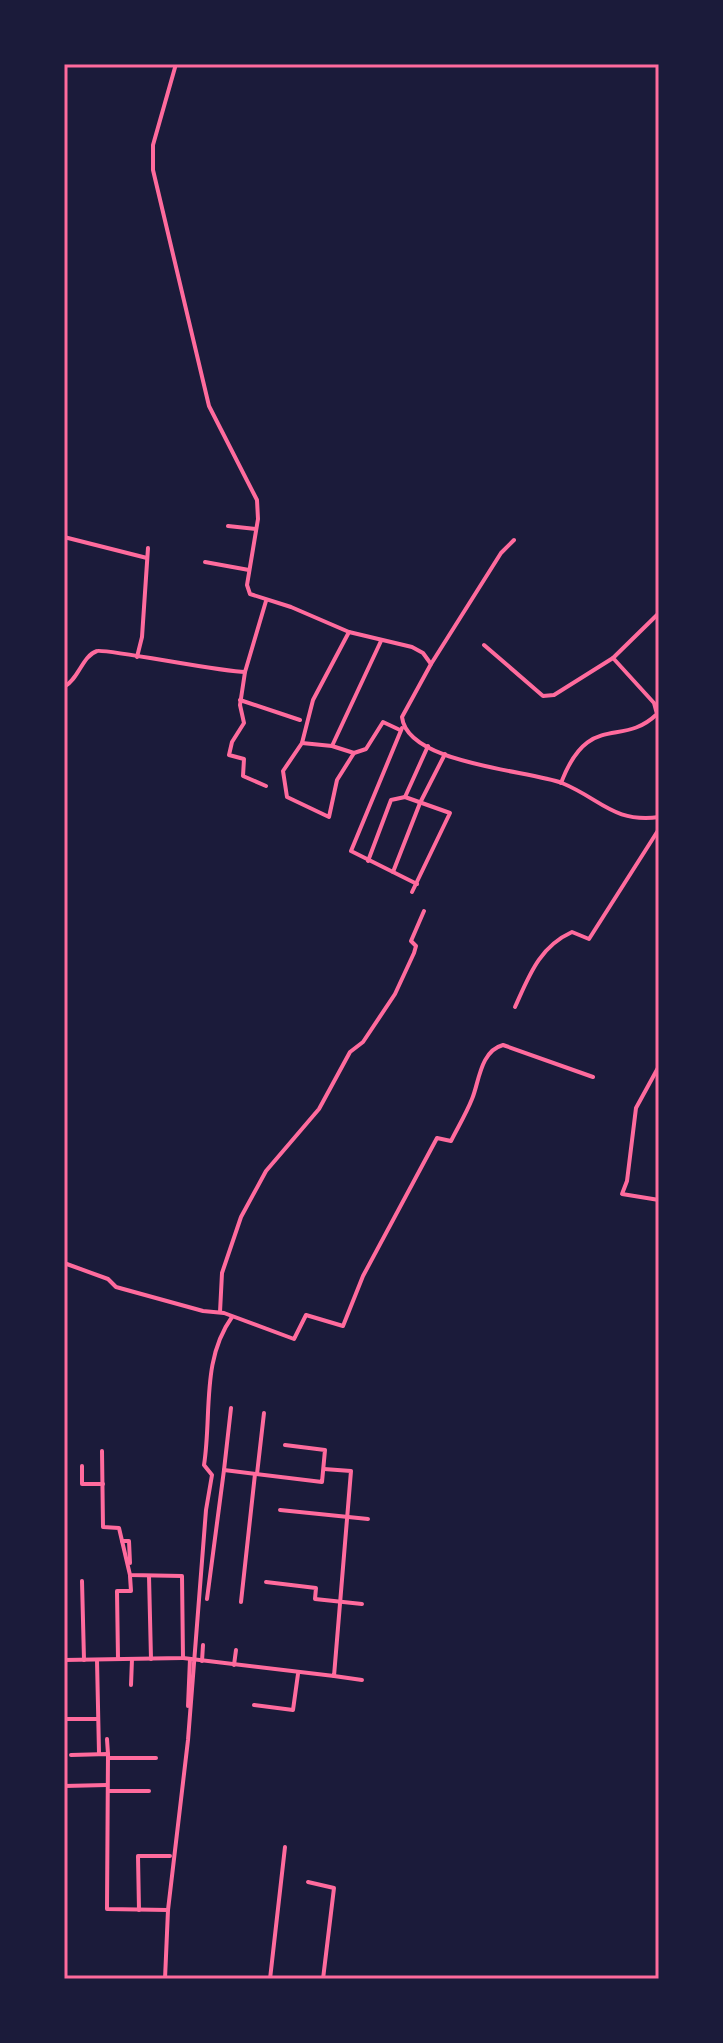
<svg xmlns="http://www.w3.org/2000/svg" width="723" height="2043" font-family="'Alegreya Sans',sans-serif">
<rect width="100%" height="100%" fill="#1b1b3a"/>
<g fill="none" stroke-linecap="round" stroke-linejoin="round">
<g stroke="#ff6b9d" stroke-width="4">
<path d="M176 64 153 145V170L209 406 257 500 258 519 247 585 250 594 291 607 349 632 412 647 423 653 431 664 402 717C407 764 527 770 562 783 601 799 613 823 659 817"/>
<path d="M228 526 256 529"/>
<path d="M64 537 147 558"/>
<path d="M205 562 249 570"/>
<path d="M349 632 313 700 302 743 283 771 287 797 329 817 337 780 354 753 366 749 383 722 400 730"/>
<path d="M484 645 543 696 554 695 613 658"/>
<path d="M137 657 142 637 148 548"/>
<path d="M431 664 501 553 514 540"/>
<path d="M245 672 240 705 244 723 232 742 229 755 244 759 243 776 266 786"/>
<path d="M64 687C79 679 82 656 97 651 104 648 221 672 245 672L266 601"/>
<path d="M240 700 300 720"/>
<path d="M402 728 351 851 417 884"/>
<path d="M302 743 332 746 354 753"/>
<path d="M332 746 381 641"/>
<path d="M561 783C589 710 621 749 657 714L654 703 613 658 659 613"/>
<path d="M405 797 428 746"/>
<path d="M368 861 391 800 405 797 450 813 412 892"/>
<path d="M393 872 420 803 445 754"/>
<path d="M515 1007C529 976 539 947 572 932L589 939 659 829"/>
<path d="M659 1066 636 1108 627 1181 622 1194 659 1200"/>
<path d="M64 1263 108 1279 116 1287 203 1311 224 1313 294 1339 306 1315 343 1326 363 1276 437 1138 451 1141C458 1127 466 1114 472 1099 479 1083 480 1051 503 1045L593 1077"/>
<path d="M220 1312 222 1273 241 1217 266 1171 319 1109 350 1052 363 1042 395 994 414 953 416 946 411 941 424 911"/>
<path d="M231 1408 224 1470 322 1482 325 1450 285 1445"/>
<path d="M82 1466V1484H103"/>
<path d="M257 1474 264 1413"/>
<path d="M280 1510 368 1519"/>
<path d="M122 1541H129L130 1563"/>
<path d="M149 1576 151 1659"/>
<path d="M82 1581 84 1660"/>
<path d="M266 1582 316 1588 315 1599 362 1604"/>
<path d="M207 1599 224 1470"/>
<path d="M241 1602 255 1474"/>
<path d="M183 1658 334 1676 351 1471 324 1469"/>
<path d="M118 1659 117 1591H131L130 1576"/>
<path d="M64 1660 183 1658 182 1576 130 1575 119 1528 103 1527 102 1451"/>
<path d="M97 1660 99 1753"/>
<path d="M202 1661 203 1645"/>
<path d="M234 1665 236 1650"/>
<path d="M334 1676 362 1680"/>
<path d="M131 1685 132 1659"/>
<path d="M254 1705 293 1710 298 1674"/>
<path d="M188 1706 190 1659"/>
<path d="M64 1719H98"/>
<path d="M107 1739 108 1754"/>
<path d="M71 1755 108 1754 107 1909 168 1910 165 1979"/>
<path d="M108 1758H156"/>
<path d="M64 1786 107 1785"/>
<path d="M108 1791H149"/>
<path d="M308 1882 334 1888 323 1979"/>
<path d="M139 1910 138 1856H170"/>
<path d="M168 1910 188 1740 206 1510 212 1475 204 1465C212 1415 201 1360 232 1317"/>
<path d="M270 1979 285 1847"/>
</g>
</g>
<rect width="723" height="2043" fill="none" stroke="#1b1b3a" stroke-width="132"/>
<rect x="66" y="66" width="591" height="1911" fill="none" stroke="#ff6b9d" stroke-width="3"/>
</svg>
